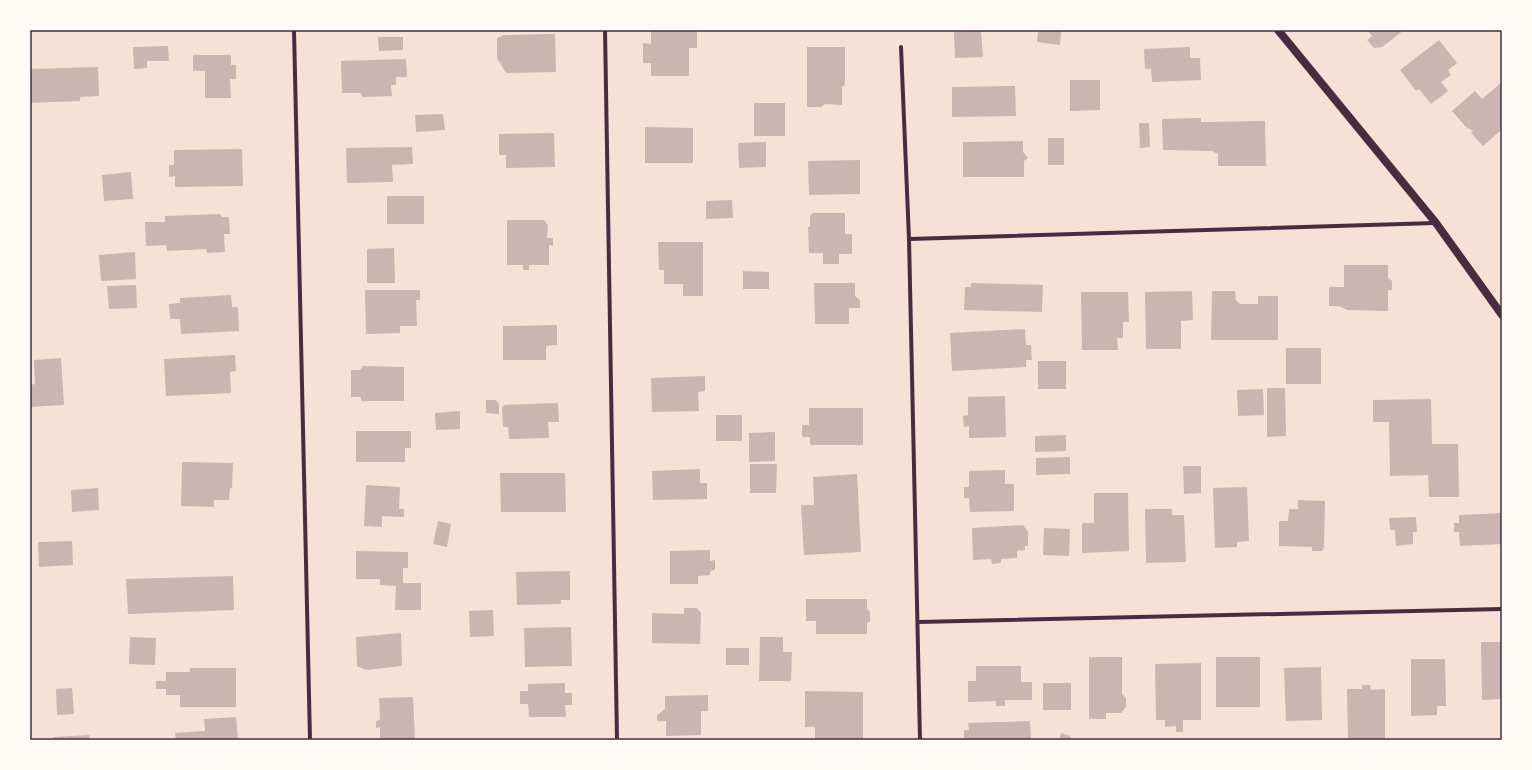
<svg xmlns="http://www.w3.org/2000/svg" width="1532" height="770" font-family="'Golos Text',sans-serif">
<rect width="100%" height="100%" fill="#f7e1d7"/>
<g fill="#ccb4b1">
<path d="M651 30H697V48H689V76H651V63H643V43L651 44Z"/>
<path d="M1038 30 1061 31 1060 45 1037 42Z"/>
<path d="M1367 30H1404L1382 47 1374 48 1367 40 1372 36Z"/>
<path d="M981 31 983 57 955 58 954 32Z"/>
<path d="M555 34 556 72 506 73 497 58V38L504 35Z"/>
<path d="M378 37H403V50L379 51Z"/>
<path d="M1439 40 1457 63 1448 70 1451 75 1441 82 1448 91 1431 104 1419 89 1416 91 1400 70Z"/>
<path d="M168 46 169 61H147V68L134 69 133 47Z"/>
<path d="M807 47H845V85L842 87V105L825 104 821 107H807Z"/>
<path d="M1190 47V58H1200L1201 80 1152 82 1151 69H1145L1144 49Z"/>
<path d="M193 55H231V65H236V79H230L231 98H205V71H193Z"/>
<path d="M406 59 407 77H396V85H391L392 96 362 97 361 93H342L341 61Z"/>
<path d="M98 67 99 96 80 97V101L30 103V69Z"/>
<path d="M1070 80H1100V110L1070 111Z"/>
<path d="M1502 82V129L1483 146 1471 133 1473 131 1466 127 1452 111 1475 91 1482 99Z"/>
<path d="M1015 86 1016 116 952 117V87Z"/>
<rect x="754" y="103" width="31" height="33"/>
<path d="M443 114 445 130 416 132 415 115Z"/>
<path d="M1201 118V122L1265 121 1266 166H1218V154L1212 151 1163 150 1162 119Z"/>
<path d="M1139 123H1149L1150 147 1140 148Z"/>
<path d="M645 127 693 128V163H645Z"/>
<path d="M554 133 555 167 506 168V155H499V134Z"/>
<rect x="1048" y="138" width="16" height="27"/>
<path d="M1023 141V152L1028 158 1024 161V177H963V142Z"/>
<path d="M766 142V167L739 168 738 143Z"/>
<path d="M412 147 413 164 392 165 393 182 347 183 346 148Z"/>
<path d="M242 149 243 186 175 187V176L169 177V165H174V150Z"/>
<path d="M860 160V194L809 195 808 161Z"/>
<path d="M131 172 133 199 104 201 102 175Z"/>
<rect x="387" y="196" width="37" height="28"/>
<path d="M732 200 733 218 706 219V201Z"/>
<path d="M813 213H845V234H852V254H839V264H823V253H809L808 227H810V216Z"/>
<path d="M220 214 222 217H229L230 234H224L225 252 207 253 206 249 167 251 166 245 146 246 145 222H165V216Z"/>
<path d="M507 220H544L548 225 547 238H553V246L549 245V265H529V270H523V265H507Z"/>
<path d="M658 242H703V296H683V284H664V270H659Z"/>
<path d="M394 248 395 283H367V249Z"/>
<path d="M135 252 136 279 101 281 99 255Z"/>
<path d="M1344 265H1388V278L1392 281V290H1388V311L1347 310 1339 306H1329V287H1344Z"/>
<path d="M743 271 769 272V289H743Z"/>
<path d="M814 283H855V296L860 300V308H849V324H815Z"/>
<path d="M971 283 1043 285 1042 312 964 310 965 287H971Z"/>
<path d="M136 285 137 308 109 309 107 286Z"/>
<path d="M365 290H420V300H416L417 326H400V333L366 334Z"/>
<path d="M1192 291 1193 320 1181 321V349H1146L1145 292Z"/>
<path d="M1212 291H1235L1236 300 1240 304H1258V296H1278V340H1211Z"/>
<path d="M1081 292H1128L1129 322H1123V338H1117L1118 350H1082Z"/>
<path d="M231 295 232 307H238L239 331 181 334 180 319H170L169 304 180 303V298Z"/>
<path d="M557 325V345L546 346V360H503V326Z"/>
<path d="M1025 329 1026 345H1031L1032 360H1026V367L952 371 950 333Z"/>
<rect x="1286" y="348" width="35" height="36"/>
<path d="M235 355 236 371 230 372 231 393 166 396 164 359Z"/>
<path d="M61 358 64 405 30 407V385L35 384 34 360Z"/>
<rect x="1038" y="361" width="28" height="28"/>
<path d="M363 366 404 367V401H361V397H351V370H360Z"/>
<path d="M705 376V391L698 392 699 411 652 412 651 378Z"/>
<path d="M1267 388H1285L1286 436 1267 437Z"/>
<path d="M1263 389 1264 415 1238 416 1237 390Z"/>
<path d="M1005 396 1006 437 969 438V426L964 427 963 416 968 415V397Z"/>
<path d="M1431 399 1432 444H1458L1459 497H1429L1428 475 1390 476 1389 422H1373V400Z"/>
<path d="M486 400H496L499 404V414L486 413Z"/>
<path d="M558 403 559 422H548L549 438 509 439 508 427H503L502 408 504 405Z"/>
<path d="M809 408H863V445H810V437H802V425H809Z"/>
<path d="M460 411V429L436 430 435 413Z"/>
<rect x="716" y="415" width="26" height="26"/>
<path d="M356 431H411V448H405V462H356Z"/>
<path d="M775 432V461L749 462V433Z"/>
<path d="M1066 435V451L1035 452V436Z"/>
<path d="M1070 457V474L1036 475V458Z"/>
<path d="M182 462 233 463 232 488H230L229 500H214V507L181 506Z"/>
<path d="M750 464H777L776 493H750Z"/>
<path d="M1183 466H1201V493L1184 494Z"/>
<path d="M700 469V483H707V499L653 500 652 471Z"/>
<path d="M1005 470V484H1014V511L970 512 969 498H964V487H969V471Z"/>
<path d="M500 473H565L566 512H501Z"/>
<path d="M857 474 861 552 804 555 801 505H814L813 477Z"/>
<path d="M366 485 400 487 399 509H404V517L382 516V527L364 526Z"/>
<path d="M1247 487 1249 541 1237 542V547L1215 548 1213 488Z"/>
<path d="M98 488 99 510 72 512 71 490Z"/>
<path d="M1094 493H1128L1129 551 1082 553V523H1094Z"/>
<path d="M1298 500 1325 501 1324 548 1322 551H1312V547L1279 546V521H1288L1289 509H1298Z"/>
<path d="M1145 509H1172V515H1184L1186 562 1146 563Z"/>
<path d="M1502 513V544L1460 546 1459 532H1454V523H1459V515Z"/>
<path d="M1416 517 1417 532H1413V544L1396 546 1395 530H1390L1389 518Z"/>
<path d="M438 521 451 524 447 547 433 544Z"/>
<path d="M1023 525 1028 532V546H1025V550L1017 551V558L1001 559V563L992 564 991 559 973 560 972 528Z"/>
<path d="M1044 528 1070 529 1069 556 1043 555Z"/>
<path d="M72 541 73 565 39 567 38 542Z"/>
<path d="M710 550V561L715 560V570L710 571V575L698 576V584H670V551Z"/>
<path d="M356 551 408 552V568H403V583H421V610H395L396 586 380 585V579H356Z"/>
<path d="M570 571V600H561V604L517 605 516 572Z"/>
<path d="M233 576 234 610 128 614 126 579Z"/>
<path d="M806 599H867V609L870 612V621L867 623V634H816V621H806Z"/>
<path d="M684 608H697L701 613 700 644 652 643V613L684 614Z"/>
<path d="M493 610 494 636 470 637 469 611Z"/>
<path d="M571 627 572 666 525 667 524 628Z"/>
<path d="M401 633 402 666 366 670 357 666 356 637Z"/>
<path d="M130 637 156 638 155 665 129 664Z"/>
<path d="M760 637H783V652H792L791 681H759Z"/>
<path d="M1481 642H1502V699L1482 700Z"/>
<rect x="726" y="648" width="23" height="17"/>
<path d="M1089 657H1122V694L1126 698V707L1121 713H1106V719H1089Z"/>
<rect x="1216" y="657" width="44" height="50"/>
<path d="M1411 659H1445L1446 706H1437V715L1411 716Z"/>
<path d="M1201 663V720H1183V732H1176V726L1165 727V720H1156L1155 664Z"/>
<path d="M976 666H1021V682H1032V700H1005V706H996V701L968 702V681H976Z"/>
<path d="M1321 667 1322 720 1286 721 1284 668Z"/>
<path d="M190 668H236V707H180V695H166V689H156V681H166V672H190Z"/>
<path d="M565 683V693H572V705H565L566 717H529L528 704H520V691H528V684Z"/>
<rect x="1043" y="683" width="28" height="27"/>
<path d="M1362 685H1370L1371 690 1385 689V740H1348L1347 689H1362Z"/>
<path d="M72 688 74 714 57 715 56 689Z"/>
<path d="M805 691 863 692V740H815V727H805Z"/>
<path d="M708 695V711H701V735L666 736V721H657V715L665 709V696Z"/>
<path d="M413 697 415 740H380V727L376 728V721L380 720 379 698Z"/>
<path d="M236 717 238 740H176L175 733 205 731 204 719Z"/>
<path d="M1030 721 1031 740H964V730H969L968 723Z"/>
<path d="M1061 733 1070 736V740H1059Z"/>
<path d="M89 735 90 740H54L53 737Z"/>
</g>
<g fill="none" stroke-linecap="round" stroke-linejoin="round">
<g stroke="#4a2c40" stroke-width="4">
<path d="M294 30 310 740"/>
<path d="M605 30 617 740"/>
<path d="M901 47 909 239 920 740"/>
<path d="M909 239 1435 223"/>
<path d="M918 622 1502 609"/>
</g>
<path stroke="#4a2c40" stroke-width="8" d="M1278 30 1436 223 1502 315"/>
</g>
<rect width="1532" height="770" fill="none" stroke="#fffaf5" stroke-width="62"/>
<rect x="31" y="31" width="1470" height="708" fill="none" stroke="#4a2c40" stroke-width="1.5"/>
</svg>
